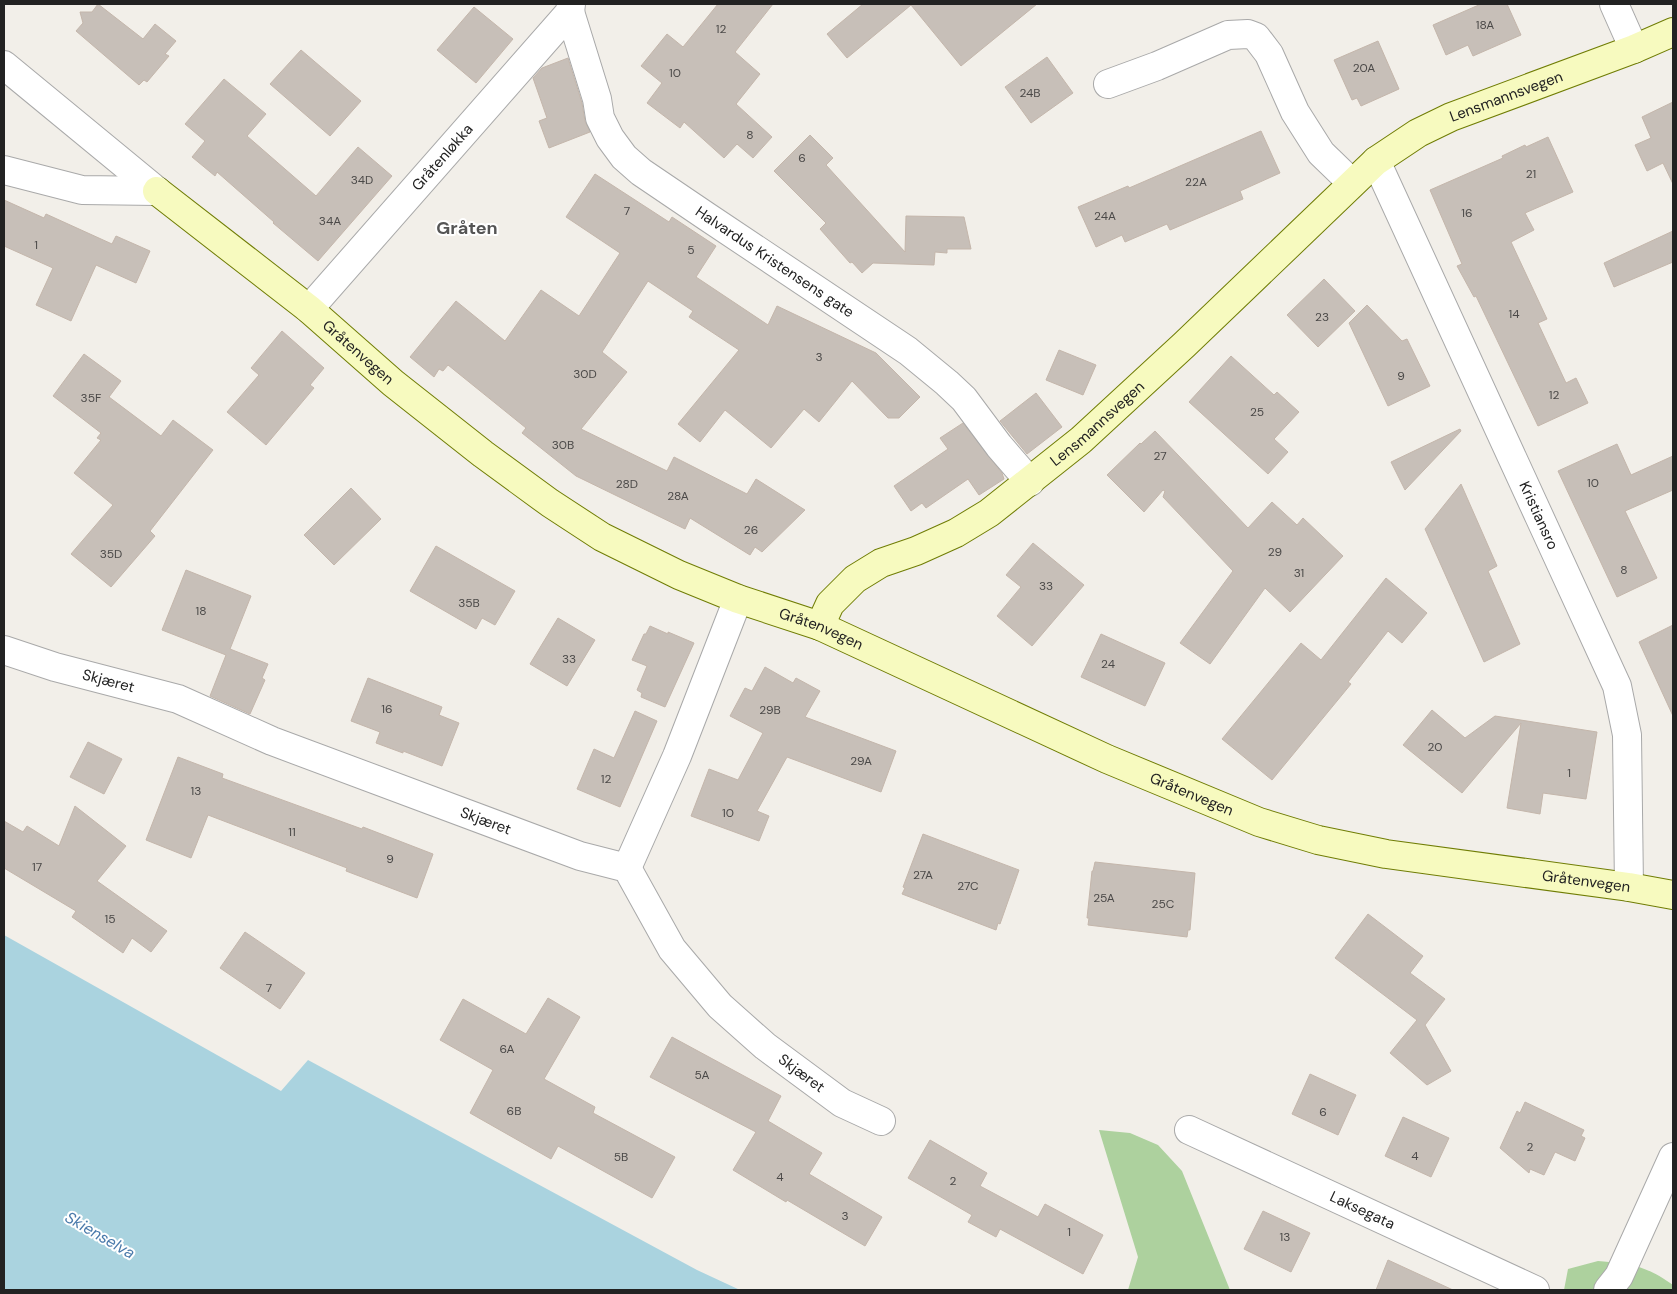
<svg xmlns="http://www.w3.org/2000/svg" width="1677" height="1294" font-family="'DM Sans',sans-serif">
<rect width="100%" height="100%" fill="#f2efe9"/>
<g fill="#add19e">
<path d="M1099 1130 1130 1133 1158 1145 1182 1171 1230 1290H1128L1138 1257Z"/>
<path d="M1598 1261C1631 1264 1645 1265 1673 1285V1290H1564L1568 1269Z"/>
</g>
<path fill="#aad3df" d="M4 935 281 1091 308 1060 697 1270 740 1290H4Z"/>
<g fill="#c7bfb8" stroke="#c4b6ab">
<path d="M98 4 143 39 155 24 176 41 165 54 169 56 147 82 144 80 139 85 76 31 83 23 80 12H92Z"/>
<path d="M718 4H773L735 52 760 74 736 104 772 137 753 158 737 144 724 158 684 122 680 128 647 103 662 83 641 66 667 34 683 47Z"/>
<path d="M863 4H1037L961 66 911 5 847 58 827 34Z"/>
<path d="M1481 4H1507L1521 35 1473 56 1468 45 1446 55 1433 25Z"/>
<path d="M474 7 513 39 476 83 437 50Z"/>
<path d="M1378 41 1399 89 1361 106 1357 98 1352 100 1334 60Z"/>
<path d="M301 50 361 101 330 136 270 84Z"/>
<path d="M1047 57 1073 93 1031 123 1005 87Z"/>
<path d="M568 58 582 103 585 121 590 132 549 148 539 121 547 118 533 78 542 68Z"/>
<path d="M224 79 266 114 247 136 316 196 358 147 392 176 318 261 273 223 274 222 217 172 215 176 192 157 205 141 185 124Z"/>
<path d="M1673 102V184L1663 163 1647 171 1635 145 1651 138 1642 117Z"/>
<path d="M1261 131 1280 173 1240 191 1243 199 1170 230 1167 224 1125 242 1122 235 1096 247 1078 207 1128 186 1129 188Z"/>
<path d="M810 135 833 158 826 165 905 252 906 216 964 217 971 249H947V253L935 252 934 265 873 263 862 273 852 262 850 263 820 229 826 223 774 171Z"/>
<path d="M1548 137 1573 192 1525 213 1534 230 1511 242 1547 319 1538 323 1566 383 1576 378 1588 403 1538 426 1476 296 1474 297 1457 266 1462 264 1430 190 1503 158 1502 156 1525 145 1526 147Z"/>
<path d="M595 174 669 222 672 217 716 246 696 277 768 325 777 306 876 353 920 397 899 418H888L852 381 819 422 804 409 771 448 725 410 700 442 678 424 739 350 689 317 693 311 648 281 602 352 627 372 581 429 667 471 674 457 747 494 756 479 805 510 762 552 755 547 750 555 690 518 685 529 576 476 522 433 526 428 448 365 443 371 439 369 434 377 410 357 456 301 505 341 541 290 579 316 620 253 566 217Z"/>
<path d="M4 200 44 218 46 214 112 244 116 236 150 251 136 283 96 265 71 321 36 305 53 268 4 246Z"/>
<path d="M1673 231V262L1614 287 1604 263Z"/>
<path d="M1324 279 1355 311 1318 347 1287 315Z"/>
<path d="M1367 305 1402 341 1407 339 1430 386 1388 406 1349 323Z"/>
<path d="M282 331 324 368 310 385 314 388 266 445 227 412 259 375 251 368Z"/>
<path d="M1059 350 1096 365 1083 395 1046 380Z"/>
<path d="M84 354 121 381 109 397 161 436 173 420 213 450 150 531 155 536 111 587 71 554 113 505 74 473 101 440 97 438 101 433 53 396Z"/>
<path d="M1231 356 1274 395 1277 392 1299 412 1274 439 1288 452 1268 474 1189 402Z"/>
<path d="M1036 393 1062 427 1027 454 1000 421Z"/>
<path d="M963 423 1002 473 1004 479 979 495 968 479 926 508 922 503 911 511 894 486 948 449 940 438Z"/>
<path d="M1460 429 1461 431 1405 490 1391 462Z"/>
<path d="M1155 431 1248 528 1272 502 1297 525 1303 518 1343 556 1290 612 1265 588 1210 664 1180 643 1233 571 1163 497 1165 491 1163 490 1144 512 1107 475 1140 443 1141 444Z"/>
<path d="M1617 444 1631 475 1673 456V490L1625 511 1657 578 1617 597 1558 471Z"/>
<path d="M1461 484 1497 566 1488 571 1520 644 1484 662 1425 529Z"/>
<path d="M351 488 381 519 334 565 304 535Z"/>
<path d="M1033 543 1084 585 1032 646 997 616 1021 587 1006 575Z"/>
<path d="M436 546 515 591 495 625 482 618 476 629 410 591Z"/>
<path d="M186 570 251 596 230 649 268 664 262 678 265 680 250 714 210 696 226 655 162 630Z"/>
<path d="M1386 578 1427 613 1402 643 1388 631 1348 682 1351 684 1272 780 1222 739 1301 643 1321 660Z"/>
<path d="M558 618 595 640 567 686 530 664Z"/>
<path d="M1673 625V716L1639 642Z"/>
<path d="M650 626 668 634V632L694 643 665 707 641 697 642 693 637 690 647 666 632 660 644 634H646Z"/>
<path d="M1101 634 1165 663 1145 706 1081 677Z"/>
<path d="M765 667 793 683 796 678 820 691 805 717 896 751 881 792 787 757 757 811 769 816 759 841 691 816 709 769 738 780 763 733 730 716 745 688 752 691Z"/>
<path d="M368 678 442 707 439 715 459 723 442 766 403 751V753L376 743 380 732 351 721Z"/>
<path d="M1432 710 1465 738 1495 716 1597 732 1586 799 1543 793 1540 814 1507 808 1521 723 1462 793 1403 745Z"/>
<path d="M635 711 657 721 620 807 577 789 594 749 614 758Z"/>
<path d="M88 742 122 759 104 794 70 777Z"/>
<path d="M178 757 223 774 222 778 362 829 363 827 433 854 417 898 346 871 347 868 208 815 191 858 146 840Z"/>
<path d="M75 806 126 846 97 881 167 931 151 952 132 938 123 953 72 917 76 911 4 868V821L23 832 27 826 59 846Z"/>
<path d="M923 834 1019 870 1000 924 998 923 996 930 902 894 905 888 903 887Z"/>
<path d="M1095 862 1195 873 1190 930H1188L1187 937 1088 925 1089 918H1087L1092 871H1093Z"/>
<path d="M1368 914 1423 956 1410 973 1445 999 1425 1025 1451 1071 1427 1085 1390 1053 1417 1020 1335 958Z"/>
<path d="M245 932 305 973 280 1009 220 968Z"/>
<path d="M548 998 580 1017 544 1079 595 1107 593 1113 675 1157 652 1198 558 1146 551 1159 470 1113 493 1070 440 1040 463 999 526 1034Z"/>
<path d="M672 1037 781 1096 768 1121 822 1153 809 1174 882 1217 865 1246 787 1200 786 1202 733 1170 756 1132 650 1077Z"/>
<path d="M1310 1074 1356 1095 1338 1135 1292 1114Z"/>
<path d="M1525 1102 1584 1130 1581 1136 1585 1138 1575 1161 1555 1152 1544 1175 1530 1169 1529 1173 1500 1148 1517 1111 1520 1113Z"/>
<path d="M1403 1117 1449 1138 1431 1177 1385 1156Z"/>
<path d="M930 1140 987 1173 980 1186 1038 1217 1045 1204 1103 1235 1083 1274 1000 1229 996 1237 968 1222 972 1215 908 1178Z"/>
<path d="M1263 1211 1310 1233 1291 1272 1244 1249Z"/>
<path d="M1388 1260 1453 1290H1376Z"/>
</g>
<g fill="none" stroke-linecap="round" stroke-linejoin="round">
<defs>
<g id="street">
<path d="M1614 4 1634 49"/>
<path id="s1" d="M570 12 597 99 600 118 610 138 624 157 641 172 706 216 908 351 947 383 964 399 999 446 1030 482"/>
<path d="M4 65 157 191"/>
<path d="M1108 84 1157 66 1228 35 1248 34 1256 37 1269 54 1295 112 1321 153 1352 183"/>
<path id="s2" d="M1376 161 1617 686 1627 735 1629 887"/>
<path d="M4 170 82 190 157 191"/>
<path id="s3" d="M309 309 570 12 571 4"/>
<path id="s4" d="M4 650 55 667 178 699 272 741 580 856 627 868 672 949 720 1006 765 1046 842 1103 881 1121"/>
<path d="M627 868 677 756 738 599"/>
<path id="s5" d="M1189 1130 1535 1290"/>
<path d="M1608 1290 1619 1276 1673 1157"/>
</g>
<g id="secondary">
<path id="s6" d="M157 191 309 309 393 383 483 454 550 503 602 537 679 575 738 599 820 626 1107 759 1259 822 1318 840 1386 854 1629 887 1673 895"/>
<path id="s7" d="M820 626 830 604 855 579 881 563 916 551 956 533 989 513 1081 440 1184 345 1376 161 1418 133 1451 117 1634 49 1673 32"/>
</g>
</defs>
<use href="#street" stroke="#a9a9a9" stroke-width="30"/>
<use href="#secondary" stroke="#707d05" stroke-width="30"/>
<use href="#street" stroke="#fff" stroke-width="28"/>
<use href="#secondary" stroke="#f7fabf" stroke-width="28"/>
</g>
<g text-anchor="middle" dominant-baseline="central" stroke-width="4" stroke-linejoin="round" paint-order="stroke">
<g font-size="12" fill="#4b4948">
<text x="1485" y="25">18A</text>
<text x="721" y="29">12</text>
<text x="1364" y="68">20A</text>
<text x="675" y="73">10</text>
<text x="1030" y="93">24B</text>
<text x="750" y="135">8</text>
<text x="802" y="158">6</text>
<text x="1531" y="174">21</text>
<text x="362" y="180">34D</text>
<text x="1196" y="182">22A</text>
<text x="627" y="211">7</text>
<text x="1467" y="213">16</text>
<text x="1105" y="216">24A</text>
<text x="330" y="221">34A</text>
<text x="36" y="245">1</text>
<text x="691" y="250">5</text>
<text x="1514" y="314">14</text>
<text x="1322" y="317">23</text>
<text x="819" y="357">3</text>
<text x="585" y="374">30D</text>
<text x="1401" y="376">9</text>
<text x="1554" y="395">12</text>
<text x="91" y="398">35F</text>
<text x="1257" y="412">25</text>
<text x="563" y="445">30B</text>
<text x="1160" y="456">27</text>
<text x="1593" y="483">10</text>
<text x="627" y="484">28D</text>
<text x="678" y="496">28A</text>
<text x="751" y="530">26</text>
<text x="1275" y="552">29</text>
<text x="111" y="554">35D</text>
<text x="1624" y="570">8</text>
<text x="1299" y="573">31</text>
<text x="1046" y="586">33</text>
<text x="469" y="603">35B</text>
<text x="201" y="611">18</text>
<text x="569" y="659">33</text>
<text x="1108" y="664">24</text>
<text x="387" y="709">16</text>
<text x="770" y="710">29B</text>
<text x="1435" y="747">20</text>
<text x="861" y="761">29A</text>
<text x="1569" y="773">1</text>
<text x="606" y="779">12</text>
<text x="196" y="791">13</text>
<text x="728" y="813">10</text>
<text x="292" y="832">11</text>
<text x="390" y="859">9</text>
<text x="37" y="867">17</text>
<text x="923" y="875">27A</text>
<text x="968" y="886">27C</text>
<text x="1104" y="898">25A</text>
<text x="1163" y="904">25C</text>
<text x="110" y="919">15</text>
<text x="269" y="988">7</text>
<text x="507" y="1049">6A</text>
<text x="702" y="1075">5A</text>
<text x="514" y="1111">6B</text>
<text x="1323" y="1112">6</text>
<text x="1530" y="1147">2</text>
<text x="1415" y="1156">4</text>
<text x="621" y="1157">5B</text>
<text x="780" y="1177">4</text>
<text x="953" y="1181">2</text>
<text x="845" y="1216">3</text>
<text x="1069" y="1232">1</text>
<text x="1285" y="1237">13</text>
</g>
<g font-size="15" fill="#222" stroke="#fff">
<text stroke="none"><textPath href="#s7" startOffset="879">Lensmannsvegen</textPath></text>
<text stroke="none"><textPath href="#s3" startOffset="202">Gråtenløkka</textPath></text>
<text stroke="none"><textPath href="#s1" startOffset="340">Halvardus Kristensens gate</textPath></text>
<text stroke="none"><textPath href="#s6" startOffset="258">Gråtenvegen</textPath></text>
<text stroke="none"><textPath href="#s7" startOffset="350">Lensmannsvegen</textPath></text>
<text stroke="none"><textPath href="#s2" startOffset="390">Kristiansro</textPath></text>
<text stroke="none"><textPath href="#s6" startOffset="802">Gråtenvegen</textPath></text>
<text stroke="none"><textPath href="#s4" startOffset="109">Skjæret</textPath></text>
<text stroke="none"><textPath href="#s6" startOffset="1208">Gråtenvegen</textPath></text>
<text stroke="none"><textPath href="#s4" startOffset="512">Skjæret</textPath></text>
<text stroke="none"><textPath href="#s6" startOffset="1614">Gråtenvegen</textPath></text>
<text stroke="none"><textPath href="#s4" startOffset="934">Skjæret</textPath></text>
<text stroke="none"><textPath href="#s5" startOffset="191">Laksegata</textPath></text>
</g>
<g font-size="16" font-style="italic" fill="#4a7aab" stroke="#fff">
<text transform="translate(100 1235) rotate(30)">Skienselva</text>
</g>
<g font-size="18" font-weight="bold" fill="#555" stroke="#fff">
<text x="467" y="228">Gråten</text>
</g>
</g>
<rect width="1677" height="1294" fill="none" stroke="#222222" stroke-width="10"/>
</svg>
